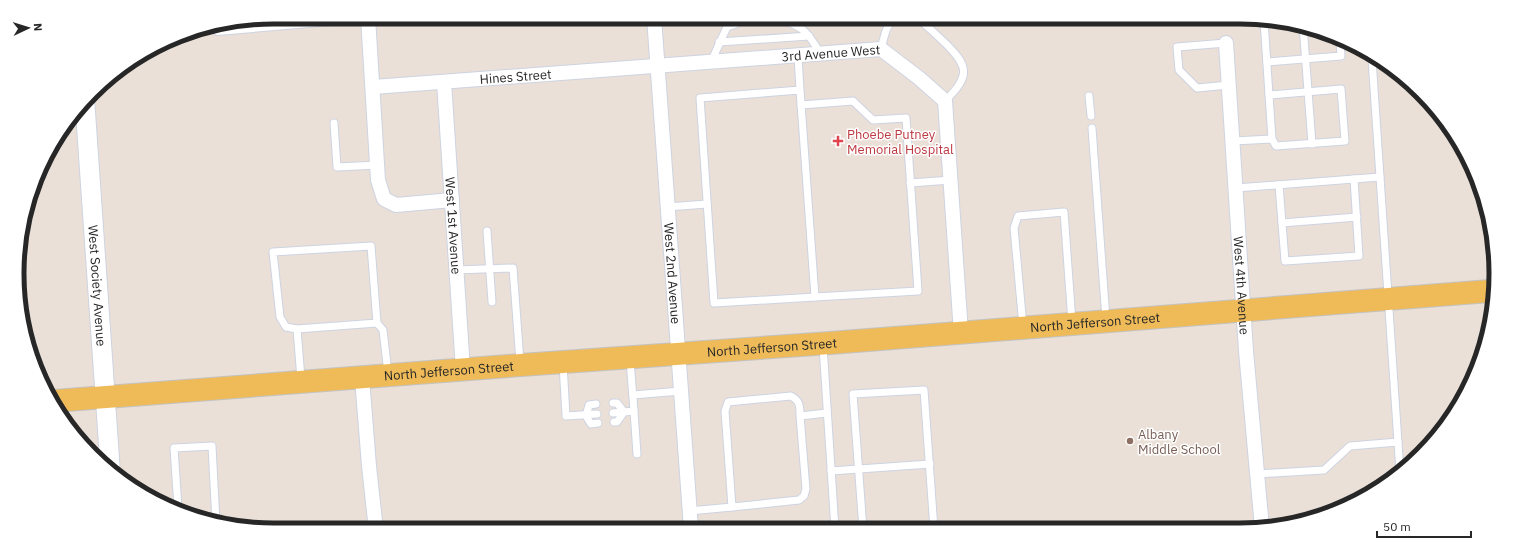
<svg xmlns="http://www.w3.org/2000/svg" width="1513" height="547" font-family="'IBM Plex Sans',sans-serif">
<rect width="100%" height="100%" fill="#eae0d8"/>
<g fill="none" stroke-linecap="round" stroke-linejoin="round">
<defs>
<g id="lane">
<path d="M915 17C925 23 934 33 943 41 968 65 972 75 945 101"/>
<path d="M784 21C806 27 809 36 821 54"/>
<path d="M1303 25 1312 144"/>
<path d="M719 42 809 36"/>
<path d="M1226 43 1177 47 1179 70 1197 88 1229 85"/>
<path d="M881 49C884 39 886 20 898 17"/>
<path d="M798 56 800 90 815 297 714 303 700 98 800 90"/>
<path d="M1372 59 1400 472"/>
<path d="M711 62 727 27 736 24"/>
<path d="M1267 62 1341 56 1340 42"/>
<path d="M1269 95 1272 139"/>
<path d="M1089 96 1091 116"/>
<path d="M801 105 853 101 873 120 906 118 918 291 815 297"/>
<path d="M334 123 337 167 378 165"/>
<path d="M1092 128 1106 319"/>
<path d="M1233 141 1272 139 1276 146 1345 141 1341 89 1269 95 1264 20"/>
<path d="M910 183 951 180"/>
<path d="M1279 185 1285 261 1359 256 1354 179"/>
<path d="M1236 188 1380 177"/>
<path d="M667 207 707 204"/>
<path d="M1282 223 1357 217"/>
<path d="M487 231 492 302"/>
<path d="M456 270 513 268 520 362"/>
<path d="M1023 326 1014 228 1018 216 1064 212 1072 322"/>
<path d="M297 329 286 327 280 317 273 252 371 246 377 323"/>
<path d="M823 346 835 529"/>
<path d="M563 364 566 416 597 414"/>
<path d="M301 379 297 329 377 323 383 330 388 373"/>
<path d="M633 395 681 391"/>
<path d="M613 403H617L624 412 617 422H614"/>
<path d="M596 404 589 405 586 416 591 424 598 423"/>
<path d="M634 411 637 454"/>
<path d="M613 413 634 411 630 360"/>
<path d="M800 416C800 406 800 401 791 396L728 402 725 411 732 507 799 500 804 496 806 489 800 416 827 413"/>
<path d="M831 471 930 464"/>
<path d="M1257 474 1324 470 1350 446 1398 442"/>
<path d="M178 508 174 448 212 446 216 522"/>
<path d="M689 511 732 507"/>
<path d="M863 529 853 394 924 390 934 529"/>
</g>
<g id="street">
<path d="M368 17 378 180 384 199 396 205 452 200"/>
<path id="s1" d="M654 17 691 529"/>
<path d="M218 28 343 17"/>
<path id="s2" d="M1226 43 1246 351 1262 528"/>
<path id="s3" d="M444 82 463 370"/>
<path id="s4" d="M373 87 881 49 919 78 945 101 961 333"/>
<path d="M362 378 369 466 376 530"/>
</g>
<g id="secondary">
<path id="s5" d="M85 105 110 466"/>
</g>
<g id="primary">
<path id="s6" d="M54 401 521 365 830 343 1490 291"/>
</g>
</defs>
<use href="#lane" stroke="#ced3e1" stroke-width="9"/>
<use href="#street" stroke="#ced3e1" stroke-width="16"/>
<use href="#secondary" stroke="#ced3e1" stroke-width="21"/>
<use href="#primary" stroke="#c3c3c3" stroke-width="24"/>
<use href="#lane" stroke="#fff" stroke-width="7"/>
<use href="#street" stroke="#fff" stroke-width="14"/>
<use href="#secondary" stroke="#fff" stroke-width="19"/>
<use href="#primary" stroke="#efbb59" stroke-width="22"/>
</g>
<path fill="#e0444e" stroke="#fff" stroke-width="1.5" d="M836 135h4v4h4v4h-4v4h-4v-4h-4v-4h4z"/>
<circle fill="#8d6e63" stroke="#fff" stroke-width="1.5" cx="1130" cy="441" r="4"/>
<g text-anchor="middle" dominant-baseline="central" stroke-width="3" stroke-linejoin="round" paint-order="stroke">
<g font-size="13" fill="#272727" stroke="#fff">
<text stroke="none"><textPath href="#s4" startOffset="459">3rd Avenue West</textPath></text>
<text stroke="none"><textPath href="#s4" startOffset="143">Hines Street</textPath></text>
<text stroke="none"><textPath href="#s3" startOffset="144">West 1st Avenue</textPath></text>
<text stroke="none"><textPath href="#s1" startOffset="257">West 2nd Avenue</textPath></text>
<text stroke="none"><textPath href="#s5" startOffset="181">West Society Avenue</textPath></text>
<text stroke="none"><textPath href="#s2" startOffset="243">West 4th Avenue</textPath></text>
<text stroke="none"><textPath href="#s6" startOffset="1044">North Jefferson Street</textPath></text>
<text stroke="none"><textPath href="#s6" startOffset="720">North Jefferson Street</textPath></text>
<text stroke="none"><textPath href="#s6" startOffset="396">North Jefferson Street</textPath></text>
</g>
<g font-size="13" fill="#be3a42" stroke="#fff" text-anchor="start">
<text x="847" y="134">Phoebe Putney<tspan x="847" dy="15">Memorial Hospital</tspan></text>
</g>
<g font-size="13" fill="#785e54" stroke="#fff" text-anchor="start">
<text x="1138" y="434">Albany<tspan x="1138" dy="15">Middle School</tspan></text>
</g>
</g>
<path d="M0 0H1513V547H0ZM273 24H1240A249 249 0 0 1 1489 273V274A249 249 0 0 1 1240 523H273A249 249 0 0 1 24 274V273A249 249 0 0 1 273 24Z" fill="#fff" fill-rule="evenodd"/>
<path fill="none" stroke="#272727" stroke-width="5" d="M273 24H1240A249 249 0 0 1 1489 273V274A249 249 0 0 1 1240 523H273A249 249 0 0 1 24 274V273A249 249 0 0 1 273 24Z"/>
<g transform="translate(28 28) rotate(86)" stroke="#ffffff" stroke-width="3" paint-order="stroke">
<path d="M0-3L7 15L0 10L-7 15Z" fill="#272727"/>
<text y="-6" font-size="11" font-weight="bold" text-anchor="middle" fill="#272727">N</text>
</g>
<path d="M1377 531v6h94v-6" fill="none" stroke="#272727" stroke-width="2"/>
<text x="1383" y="531" font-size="12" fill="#272727" stroke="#ffffff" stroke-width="3" paint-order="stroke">50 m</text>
</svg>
